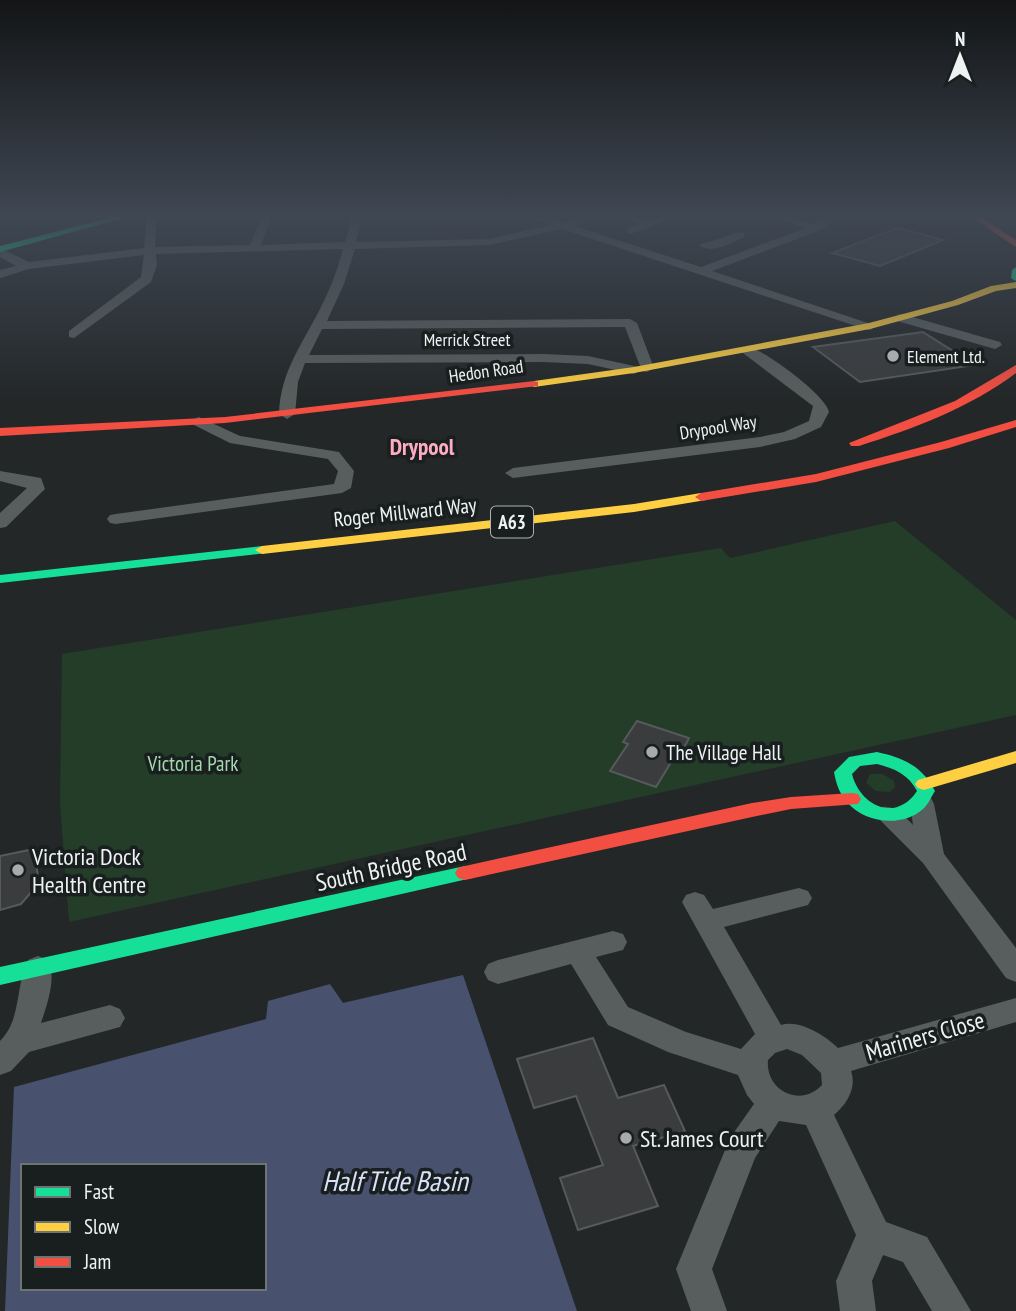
<svg xmlns="http://www.w3.org/2000/svg" width="1016" height="1311" font-family="'PT Sans Narrow',sans-serif">
<rect width="100%" height="100%" fill="#232728"/>
<g fill="#233d29">
<path d="M895 521 1016 620V715L69 922 60 802 62 654 721 548 730 558Z"/>
<path d="M870 774H883L894 781 895 787 890 792 876 791 866 783Z"/>
</g>
<path fill="#48516e" fill-rule="evenodd" d="M463 975 577 1311H5L14 1087 266 1019 268 1001 330 984 343 1003ZM23 1166H264V1288H23Z"/>
<g fill="#3a3c3d" stroke="#575a5b" stroke-width="2">
<path d="M897 228 943 240 880 266 832 253Z"/>
<path d="M923 332 975 365 860 382 813 347Z"/>
<path d="M637 721 689 738 677 761 673 759 656 787 610 771 628 744 623 742Z"/>
<path d="M34 849 39 883 21 904 0 910V856Z"/>
<path d="M593 1038 618 1098 664 1085 685 1131 633 1146 658 1206 578 1230 560 1178 603 1165 576 1096 534 1108 517 1059Z"/>
</g>
<g fill="none" stroke-linecap="round" stroke-linejoin="round">
<g fill="#585e5d" fill-rule="evenodd">
<path d="M147 215H157L155 247 250 245 262 215H272L261 245 345 242 352 215H362L356 242 489 239 550 225 524 215H540L563 223 587 215H603L574 226 701 267 806 228 766 215H783L815 224 829 215H841L821 230 712 271 877 326 870 330 865 329 562 229 489 245 355 249 344 284 327 321 630 319 637 323 654 368 647 372 642 371 625 327 322 329 309 355 543 354 588 356 639 367 641 370 634 374 588 364 543 362 305 363 298 382 295 414 287 419 279 414C280 371 304 342 322 305 331 287 338 269 343 249L156 254 157 265 151 282 74 338 69 337V331L141 277 144 255 29 269 0 278V270L16 266 0 257V248L29 262 144 248Z"/>
<path d="M612 215C624 215 635 219 647 220 658 221 665 213 675 217L631 234 627 233V229L639 224Z"/>
<path d="M740 232 744 233V237C729 243 713 255 699 245Z"/>
<path d="M902 314 1000 342 1002 345 995 349 897 321V315Z"/>
<path d="M748 346C765 351 826 395 829 412L821 427 795 439 760 447 513 478 505 473 513 468 760 437 784 432 809 421 813 406 743 353 741 350Z"/>
<path d="M199 417 240 436 339 452 354 471 351 488 342 493 116 524 110 523 107 519 110 515 116 514 334 484 338 471 328 459 230 443 194 425 191 422 194 419Z"/>
<path d="M0 471 41 478 45 489 6 527 0 528V513L27 488 0 481Z"/>
<path d="M922 795 931 798 934 804 944 854 1016 948V982L1006 978 923 863 874 814 877 808C894 803 902 814 913 825L910 804 913 798Z"/>
<path d="M799 888 808 891 812 898 808 905 724 927 781 1025C799 1019 826 1036 838 1048L1016 998V1022L851 1071C857 1088 847 1104 834 1115L886 1222 927 1237 971 1311H932L903 1262 883 1255 872 1281 876 1311H840L836 1281 856 1235 806 1125 779 1121 755 1158 712 1269 727 1311H691L676 1269 730 1138 754 1104 747 1095 738 1075 668 1052 608 1025 571 964 498 984 488 980 484 972 488 964 498 960 613 931 623 934 627 942 623 950 596 957 628 1007 686 1032 741 1049 755 1034 682 902 686 895 695 892 704 895 713 909ZM787 1049 802 1055 821 1073 822 1085C801 1108 765 1091 768 1060L775 1053Z"/>
<path d="M38 956 48 960C57 977 47 1005 41 1023L110 1005 120 1009 125 1018 120 1027 29 1052 11 1071 0 1075V1041C22 1019 15 986 28 960Z"/>
</g>
<g fill="#16e098" fill-rule="evenodd">
<path d="M121 215H134L0 252V246Z"/>
<path d="M1016 267V281L1011 278 1012 270Z"/>
<path d="M262 546 269 550 267 553 0 583V575Z"/>
<path d="M877 752C904 758 922 766 935 791 931 797 928 805 923 809 902 828 864 823 847 802 839 793 836 783 834 772L849 757ZM877 764C894 768 909 775 917 791 896 823 860 806 852 774L860 766Z"/>
<path d="M465 866 472 868 475 873 472 878 0 985V967Z"/>
</g>
<g fill="#ffcf43" fill-rule="evenodd">
<path d="M1016 282V288L996 291 958 305 870 329 634 373 534 387 529 384 534 381 634 367 869 323 952 301 991 286Z"/>
<path d="M701 493 707 497 706 500 634 512 262 554 255 550 262 546 634 504Z"/>
<path d="M1016 751V763L924 790 918 788 915 784 918 780Z"/>
</g>
<g fill="#f24e42" fill-rule="evenodd">
<path d="M968 215H977L1016 240V247Z"/>
<path d="M1016 365V373C969 408 915 428 859 446H851L849 443 955 401Z"/>
<path d="M534 381 538 382V386L225 423 0 436V428L225 417Z"/>
<path d="M1016 420V427L949 448 816 482 701 501 695 497 701 493 816 474 941 442Z"/>
<path d="M852 793 858 794 861 799 858 804 791 809 752 817 465 880 458 878 455 873 458 868 465 866 752 803 791 797Z"/>
</g>
</g>
<linearGradient id="sky" x2="0" y2="1"><stop stop-color="#131516"/><stop offset="0.54" stop-color="#3f4753"/><stop offset="1" stop-color="#3f4753" stop-opacity="0"/></linearGradient>
<rect width="1016" height="399" fill="url(#sky)"/>
<g fill="#a7abac" stroke="#191e1f" stroke-width="2.5">
<circle cx="893" cy="356" r="7"/>
<circle cx="652" cy="752" r="7"/>
<circle cx="18" cy="870" r="7"/>
<circle cx="626" cy="1138" r="7"/>
</g>
<g text-anchor="middle" dominant-baseline="central" stroke-width="7" stroke-linejoin="round" paint-order="stroke">
<g font-size="18" fill="#eef2f3" stroke="#191e1f">
<text x="467" y="339">Merrick Street</text>
<text transform="translate(486 371) rotate(-8)">Hedon Road</text>
<text transform="translate(718 427) rotate(-9)">Drypool Way</text>
</g>
<g font-size="18" fill="#eef2f3" stroke="#191e1f" text-anchor="start">
<text x="907" y="356">Element Ltd.</text>
</g>
<rect fill="#191e1f" stroke="#aeb2b3" stroke-width="2" x="491" y="506.5" width="42" height="31" rx="5"/>
<g font-size="19" font-weight="bold" fill="#eef2f3">
<text x="512" y="522">A63</text>
</g>
<g font-size="21" fill="#eef2f3" stroke="#191e1f">
<text transform="translate(405 512) rotate(-6)">Roger Millward Way</text>
</g>
<g font-size="21" fill="#eef2f3" stroke="#191e1f" text-anchor="start">
<text x="666" y="752">The Village Hall</text>
</g>
<g font-size="21" fill="#a3daad" stroke="#191e1f">
<text x="193" y="763">Victoria Park</text>
</g>
<g font-size="23" font-weight="bold" fill="#ffacc2" stroke="#191e1f">
<text x="422" y="446">Drypool</text>
</g>
<g font-size="24" fill="#eef2f3" stroke="#191e1f" text-anchor="start">
<text x="32" y="856">Victoria Dock<tspan x="32" dy="28">Health Centre</tspan></text>
<text x="640" y="1138">St. James Court</text>
</g>
<g font-size="24" fill="#eef2f3" stroke="#191e1f">
<text transform="translate(391 867) rotate(-12)">South Bridge Road</text>
<text transform="translate(925 1036) rotate(-16)">Mariners Close</text>
</g>
<g font-size="28" font-style="italic" fill="#d9e1f9" stroke="#191e1f">
<text x="395" y="1180">Half Tide Basin</text>
</g>
</g>
<rect x="21" y="1164" width="245" height="126" fill="#191e1f" stroke="#6e7374" stroke-width="2"/>
<rect x="35" y="1187" width="35" height="10" fill="#16e098" stroke="#6e7374" stroke-width="2"/>
<text x="84" y="1199" font-size="21" fill="#eef2f3">Fast</text>
<rect x="35" y="1222" width="35" height="10" fill="#ffcf43" stroke="#6e7374" stroke-width="2"/>
<text x="84" y="1234" font-size="21" fill="#eef2f3">Slow</text>
<rect x="35" y="1257" width="35" height="10" fill="#f24e42" stroke="#6e7374" stroke-width="2"/>
<text x="84" y="1269" font-size="21" fill="#eef2f3">Jam</text>
<g transform="translate(960 56)" stroke="#191e1f" stroke-width="5" paint-order="stroke">
<path d="M0-5L12 26L0 18L-12 26Z" fill="#eef2f3"/>
<text y="-10" font-size="19" font-weight="bold" text-anchor="middle" fill="#eef2f3">N</text>
</g>
</svg>
